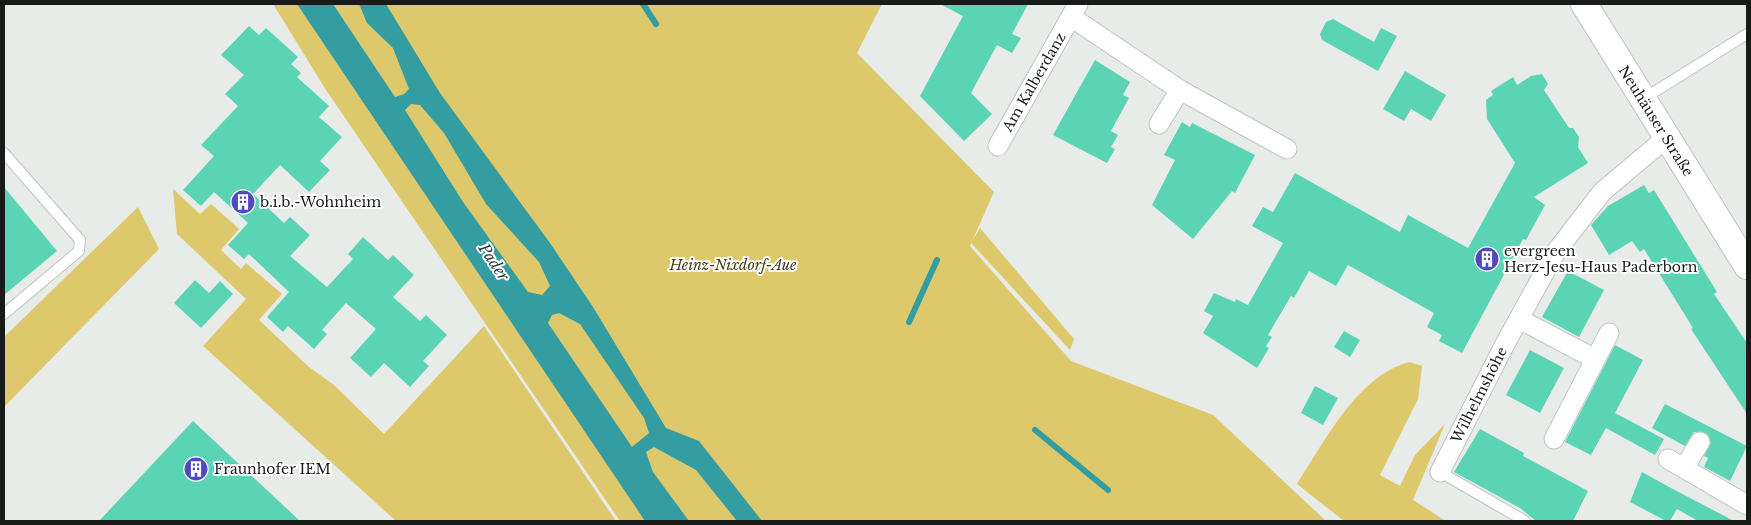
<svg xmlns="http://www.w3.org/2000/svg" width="1751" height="525" font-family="'Libre Baskerville',serif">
<rect width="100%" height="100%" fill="#e7ece8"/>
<g fill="#dec86c">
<path d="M273 4H882L857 53 994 192 970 246 1071 361 1213 415 1326 521H620L326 90Z"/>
<path d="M173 189 200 214 211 204 239 229 221 250 241 269 246 263 282 294 259 320 309 367 334 385 384 434 484 326 616 521H396L203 346 246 299 177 234Z"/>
<path d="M138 207 159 249 4 407V337Z"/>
<path d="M980 228 1074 339 1070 350 971 243Z"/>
<path d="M1410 362 1422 366 1418 399 1380 475 1400 486 1415 455 1445 424 1413 500 1446 521H1344L1297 484C1324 442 1359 374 1410 362Z"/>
</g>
<path fill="#339da2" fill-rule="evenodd" d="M297 4H333L395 97 404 94 409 89 393 48 367 23 359 4H386L440 93 550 243 593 307 666 428 699 441 762 521H737L696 470 654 447 646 452 653 472 689 521H645ZM411 104 420 105 444 133 486 204 539 262 550 286 542 295 528 292 463 202 405 110ZM559 313 580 324 644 418 649 433 632 447 548 323 552 315Z"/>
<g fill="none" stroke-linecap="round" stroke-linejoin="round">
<g stroke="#339da2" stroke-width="6">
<path d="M643 4 656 24"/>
<path d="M909 322 937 260"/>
<path d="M1035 430 1108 490"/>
</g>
</g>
<g fill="#5bd4b6">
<path d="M940 4H1028L1012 34 1021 38 1012 53 997 45 971 93 992 114 964 141 920 96 963 16Z"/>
<path d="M1333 19 1374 42 1381 28 1397 36 1378 71 1322 40 1320 34 1326 22Z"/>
<path d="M249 26 259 35 266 28 298 57 291 64 301 73 297 77 329 106 319 117 342 137 320 161 330 170 309 192 280 165 253 194 284 223 290 217 310 235 290 256 327 287 353 259 348 254 363 237 388 260 393 255 414 275 393 297 420 321 426 315 447 335 423 361 429 366 410 387 384 363 371 377 350 358 376 329 346 303 322 330 327 334 314 349 288 326 283 332 267 317 289 292 249 254 244 259 228 245 248 223 214 192 201 206 183 190 214 156 201 145 238 106 225 94 244 75 221 55Z"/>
<path d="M1095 60 1130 82 1123 95 1129 98 1111 131 1118 135 1111 147 1115 149 1107 163 1053 135Z"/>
<path d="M1405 71 1446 95 1431 121 1411 109 1404 121 1383 109Z"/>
<path d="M1542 74 1548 84 1544 90 1569 128H1573L1579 137 1578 147 1588 163 1534 197 1545 205 1526 240 1523 239 1462 353 1439 341 1442 335 1427 327 1434 313 1348 265 1336 286 1309 271 1294 298 1291 296 1268 335 1272 337 1266 346 1269 348 1257 368 1203 333 1213 316 1204 311 1214 293 1235 302 1236 299 1248 305 1283 243 1252 226 1263 207 1273 212 1295 173 1400 232 1408 215 1468 248 1515 163 1487 119 1486 100 1493 95 1491 91 1513 77 1517 85 1531 76Z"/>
<path d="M1182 122 1190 127 1192 123 1255 155 1235 193 1232 191 1193 239 1152 205 1175 160 1164 155Z"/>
<path d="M1644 185 1649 193 1654 190 1717 292 1714 294 1747 343V414L1691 329 1693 328 1644 249 1640 252 1632 241 1609 255 1591 225 1608 206Z"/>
<path d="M4 187 57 251 4 295Z"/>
<path d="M1568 271 1604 290 1579 337 1542 317Z"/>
<path d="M195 280 209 293 220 281 233 294 201 328 174 303Z"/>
<path d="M1344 331 1360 340 1350 357 1334 347Z"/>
<path d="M1615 345 1643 360 1615 413 1664 439 1655 455 1606 428 1591 455 1565 442Z"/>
<path d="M1530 350 1564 368 1540 413 1506 395Z"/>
<path d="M1315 386 1338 398 1323 425 1301 413Z"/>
<path d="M1665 404 1747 446 1730 481 1704 467 1708 458 1704 456 1711 443 1706 433 1694 432 1685 446 1652 428Z"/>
<path d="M193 421 300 521H99Z"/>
<path d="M1480 429 1524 453 1523 456 1588 491 1573 521H1536L1520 508 1454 472Z"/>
<path d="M1642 472 1671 488 1734 521H1698L1677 509 1670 521H1666L1630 502Z"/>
</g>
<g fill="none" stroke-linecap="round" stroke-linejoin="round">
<defs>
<g id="service">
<path d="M1643 99 1747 34"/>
<path d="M4 153 80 240 79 251 4 314"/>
<path d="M1440 472 1525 521"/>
</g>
<g id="minor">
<path d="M1071 17 1180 90 1287 149"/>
<path d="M1159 124 1180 90"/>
<path d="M998 146 1078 4"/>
<path d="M1519 319 1595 359"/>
<path d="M1554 439 1609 333"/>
<path d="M1668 459 1747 505"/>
<path d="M1684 468 1700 442"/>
<path d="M1440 472 1505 344 1555 253 1602 192 1666 138"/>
</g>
<path id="secondary" d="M1584 4 1747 266"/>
</defs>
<use href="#service" stroke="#bfc4bf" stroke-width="12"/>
<use href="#minor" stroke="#bfc4bf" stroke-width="21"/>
<use href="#secondary" stroke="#bfc4bf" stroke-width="28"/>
<use href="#service" stroke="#fff" stroke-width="10"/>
<use href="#minor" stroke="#fff" stroke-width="19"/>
<use href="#secondary" stroke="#fff" stroke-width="26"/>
</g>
<defs>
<symbol id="building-disc" viewBox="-11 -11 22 22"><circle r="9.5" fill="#4d4ac1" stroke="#fff"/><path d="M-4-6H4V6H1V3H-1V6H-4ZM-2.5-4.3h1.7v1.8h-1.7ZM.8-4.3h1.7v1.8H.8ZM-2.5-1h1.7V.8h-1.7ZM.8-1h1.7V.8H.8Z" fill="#fff"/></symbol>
</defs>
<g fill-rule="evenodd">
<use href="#building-disc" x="229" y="188" width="28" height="28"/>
<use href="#building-disc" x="1473" y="245" width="28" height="28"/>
<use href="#building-disc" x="182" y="455" width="28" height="28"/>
</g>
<g text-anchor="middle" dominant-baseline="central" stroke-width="4" stroke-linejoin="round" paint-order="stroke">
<g font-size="14" fill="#191b19" stroke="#fff">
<text transform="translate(1034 82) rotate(-60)">Am Kalberdanz</text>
<text transform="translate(1656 121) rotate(58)">Neuhäuser Straße</text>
<text transform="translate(1479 395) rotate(-63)">Wilhelmshöhe</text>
</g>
<g font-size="14" fill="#191b19" stroke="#fff" text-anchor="start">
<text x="260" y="202">b.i.b.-Wohnheim</text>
<text x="1504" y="251">evergreen<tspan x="1504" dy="16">Herz-Jesu-Haus Paderborn</tspan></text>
<text x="214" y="469">Fraunhofer IEM</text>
</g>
<g font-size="14" font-style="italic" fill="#463d15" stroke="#fff">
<text x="733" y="265">Heinz-Nixdorf-Aue</text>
</g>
<g font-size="15" font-style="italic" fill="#1d3436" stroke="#fff">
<text transform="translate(494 262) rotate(56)">Pader</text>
</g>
</g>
<rect width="1751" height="525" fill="none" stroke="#191b19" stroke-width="10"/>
</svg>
